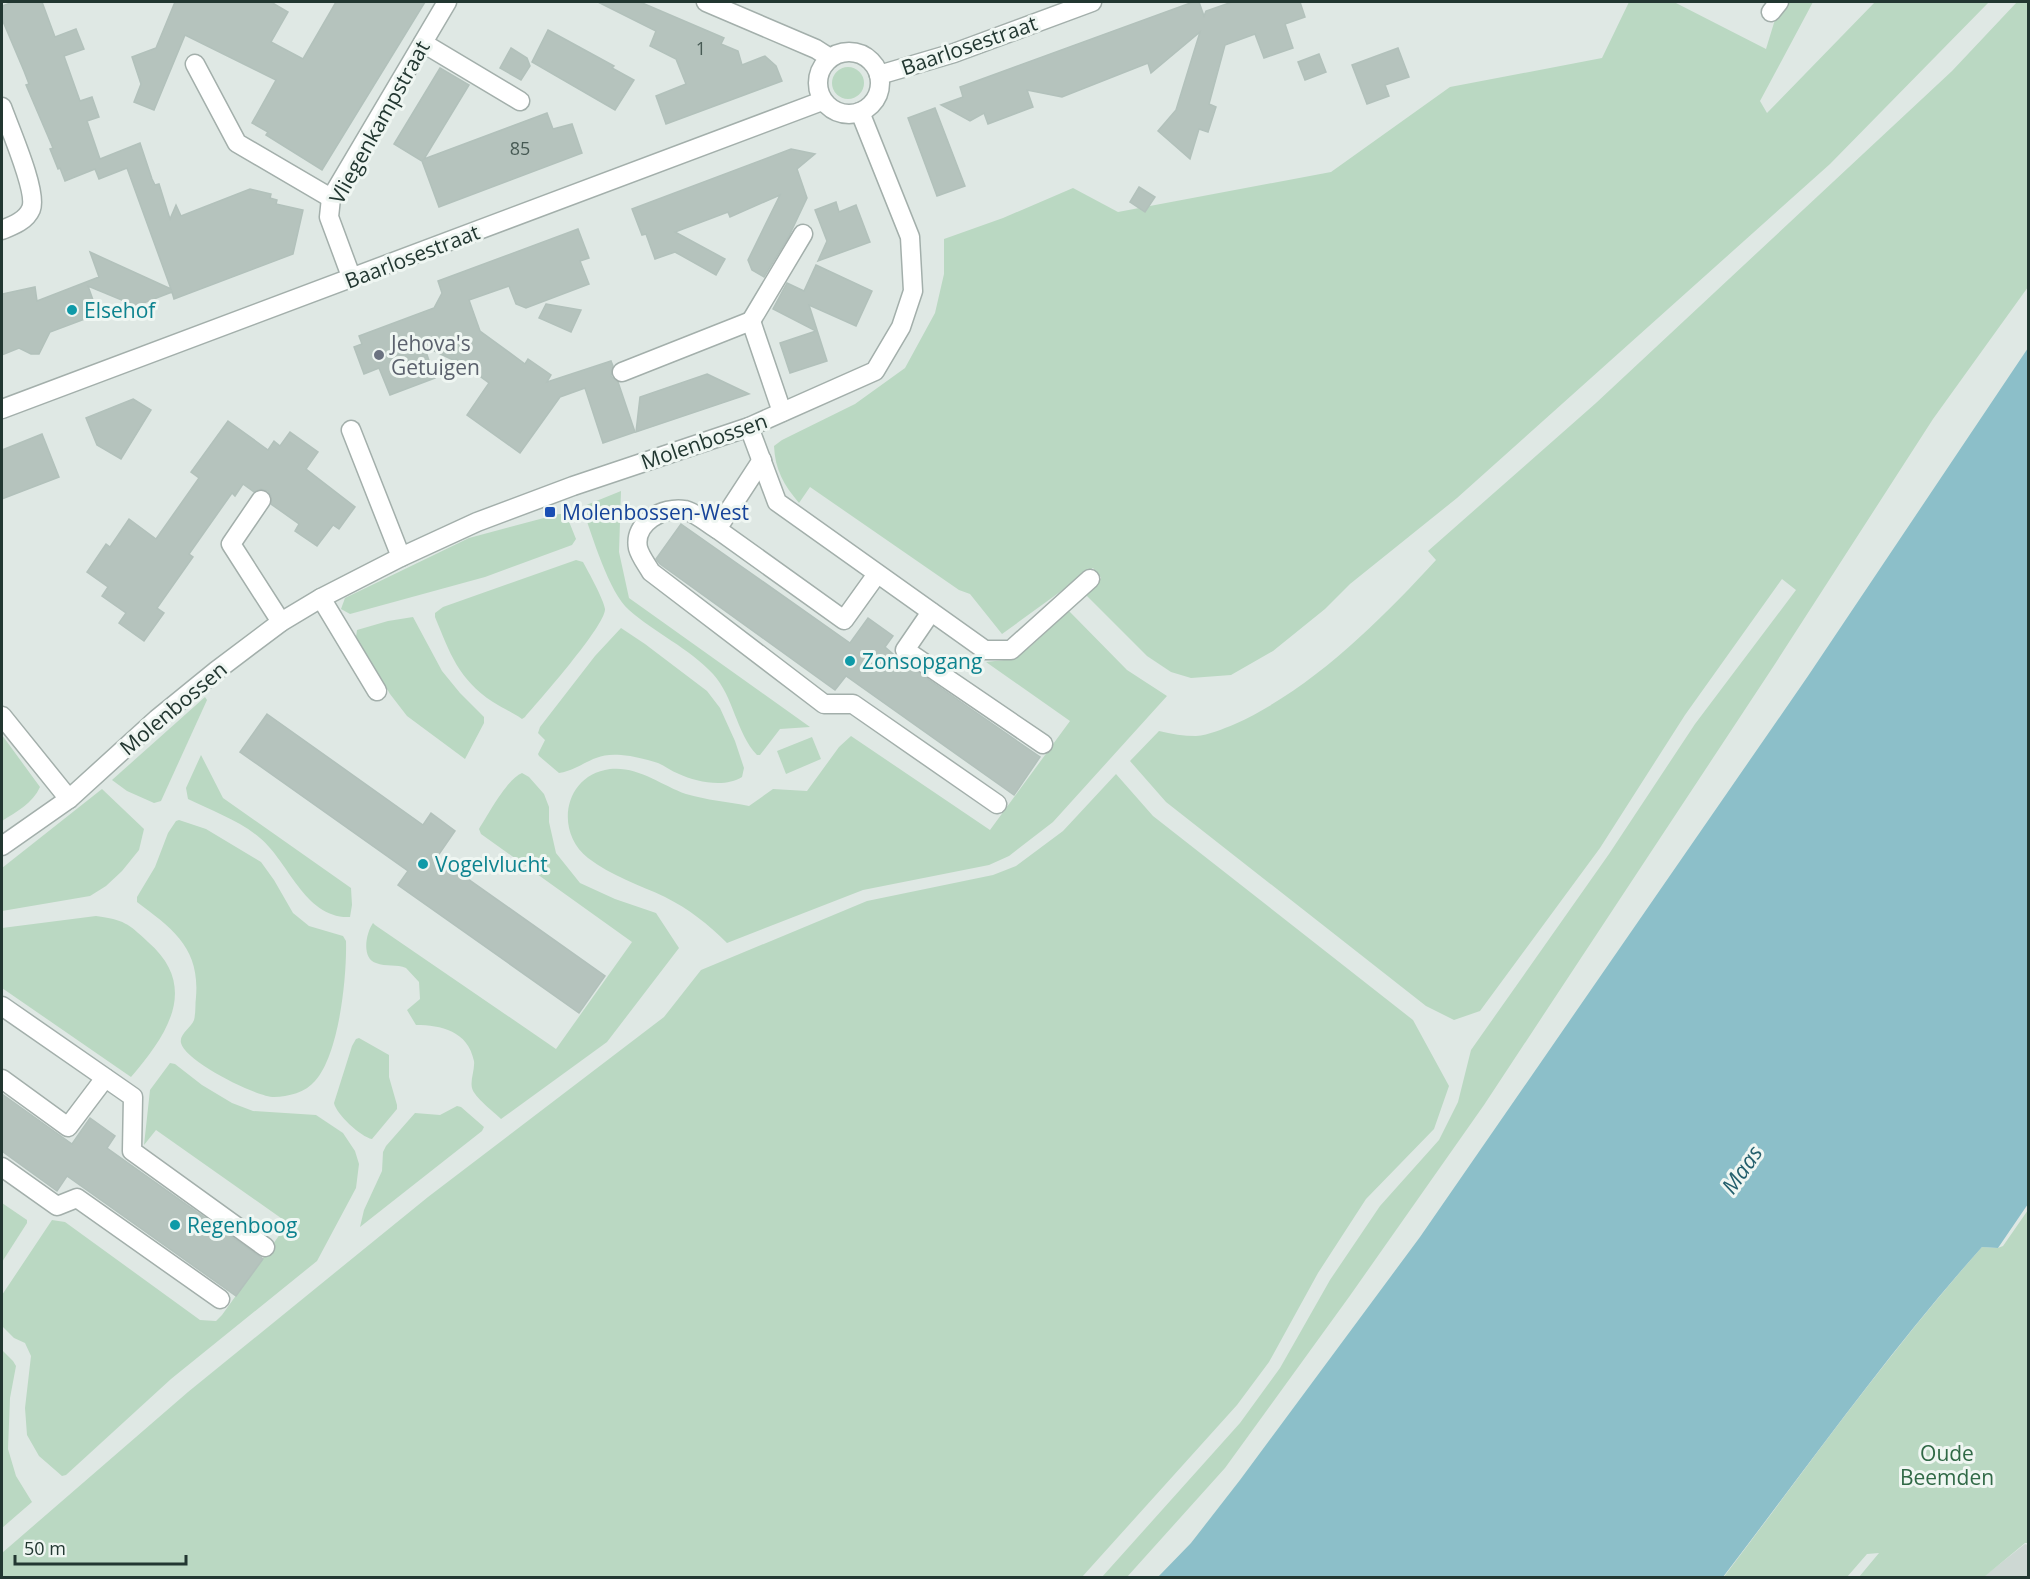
<svg xmlns="http://www.w3.org/2000/svg" width="2030" height="1579" font-family="'Open Sans',sans-serif">
<rect width="100%" height="100%" fill="#dfe8e4"/>
<path fill="#cdd8d3" d="M2025 1544 2028 1545V1577L1982 1578Z"/>
<g fill="#bad8c2">
<path d="M1629 2H1674L1766 49 1777 13 1785 2H1813L1760 101 1767 113 1875 2H1989L1830 164 1457 498 1350 584 1325 609 1273 651 1231 675 1191 678 1171 672 1147 656 1085 594 1084 592 1101 578 1093 568 1002 634 970 594 959 590 810 487 799 503C784 485 775 470 774 446L782 440 855 404 905 368 935 313 944 274V239L1003 218 1073 188 1118 212 1331 172 1450 87 1602 58Z"/>
<path d="M2017 2H2028V287L1933 419 1775 664 1484 1105 1349 1297 1225 1468 1127 1577H1102L1240 1423 1280 1368 1330 1280 1380 1206 1439 1140 1458 1102 1471 1050 1609 854 1695 724 1796 590 1782 579 1685 715 1600 848 1480 1011 1454 1020 1426 1006 1166 802 1130 761 1159 731C1171 734 1184 736 1196 736 1209 735 1223 729 1235 724 1312 689 1380 621 1436 560L1428 551 1596 403 1952 71Z"/>
<circle cx="848" cy="83" r="16"/>
<path d="M621 491 619 552 629 598 810 727 780 729 760 755H757C736 733 734 697 713 674 689 648 655 633 629 610 609 593 592 535 583 510L584 506Z"/>
<path d="M559 514H566L576 539 572 545 485 577 350 614 341 609 345 598 469 538Z"/>
<path d="M576 560 583 562C588 571 604 600 605 609 606 625 539 701 525 717L522 719C512 712 502 708 493 702 458 679 450 653 435 617V613L443 607Z"/>
<path d="M1069 611 1127 670 1167 696 1053 822 1009 856 989 865 863 890 727 943C708 924 689 909 665 897 640 885 611 876 588 858 554 831 564 775 610 769 638 766 661 785 686 794 706 800 729 802 749 806L773 789 807 791 839 747 851 736 990 830 1070 721 986 662 1013 659 1031 646Z"/>
<path d="M413 617 442 671 460 693 484 717V723L465 759 407 716 390 694 356 637 357 630 388 621Z"/>
<path d="M621 628 645 644 707 691 720 708 735 741 744 768 742 777C725 788 696 782 679 774 671 771 665 766 658 763 646 759 633 756 621 755 591 752 584 769 559 773L539 756 538 754 545 740 538 733 540 727 595 656Z"/>
<path d="M205 697 207 700 161 801 154 803 127 791 112 780Z"/>
<path d="M2 735 40 787C33 803 16 812 2 821Z"/>
<path d="M812 737 821 759 786 774 777 751Z"/>
<path d="M201 755 223 798 351 888 352 905 350 917C305 919 289 862 260 838 239 820 212 811 188 799L186 788Z"/>
<path d="M522 773 529 777 544 794 549 807V822L556 853 580 883 615 899 656 913 679 948 607 1042 501 1119C494 1112 474 1097 472 1088 470 1080 475 1070 474 1061 468 1031 441 1025 416 1025L407 1010 420 999 419 982 406 968C397 964 386 967 376 963 361 958 366 933 373 923L375 925 556 1049 632 942 481 834 479 829C488 815 507 779 522 773Z"/>
<path d="M1116 774 1153 816 1413 1020 1449 1086 1434 1129 1366 1199 1318 1273 1269 1362 1237 1405 1082 1577H2V1553L188 1392 428 1197 664 1017 701 970 867 901 993 875 1016 866 1063 831Z"/>
<path d="M102 789 144 829 139 850 122 871 106 886 90 896 2 911V868Z"/>
<path d="M179 820 206 829 261 862 274 880 293 913 309 926 343 936 346 941C347 977 339 1055 315 1081 306 1092 288 1097 274 1097 256 1097 185 1061 181 1043 179 1034 191 1028 194 1020 196 1013 195 1004 196 997 200 948 173 929 137 902V897L155 867 168 833 176 821Z"/>
<path d="M96 916C124 920 128 923 148 942 200 987 167 1035 131 1077L2 988V928Z"/>
<path d="M359 1038 389 1055V1077L397 1105V1109L372 1139C361 1137 336 1114 334 1103L352 1046 356 1039Z"/>
<path d="M170 1063 175 1064 202 1085 232 1103 253 1111 316 1115 343 1133 355 1151 359 1164 356 1188 317 1261 171 1379 66 1475 62 1476 39 1456 27 1435 25 1408 31 1356 25 1343 14 1338 2 1326V1295L52 1220 65 1222 200 1320 216 1321 222 1315 288 1223 156 1130 144 1145 150 1090Z"/>
<path d="M457 1106 461 1107 484 1127 482 1131 360 1227 364 1210 382 1171 383 1152 386 1146 415 1113 440 1115Z"/>
<path d="M2 1203 27 1220V1223L2 1262Z"/>
<path d="M2028 1210V1543H2025L1984 1577H1859L1879 1553 1867 1554 1847 1577 1723 1578C1808 1466 1889 1352 1982 1247L1998 1248 2003 1246Z"/>
<path d="M2 1350 13 1361 16 1366 10 1398 8 1449 16 1476 32 1502 2 1528Z"/>
</g>
<path fill="#8cbfc9" d="M2028 348V1204L1998 1248 1982 1247C1889 1351 1808 1466 1723 1577H1158L1191 1543 1240 1480 1420 1237 1808 676Z"/>
<g fill="#b5c3bd" stroke="#b2c1bb" stroke-width="1.5">
<path d="M13 2H42L55 37 76 29 84 49 64 56 80 101 92 97 99 117 87 121 100 159 140 143 152 179 155 185 159 184 170 219 176 205 181 216 250 189 271 194 270 198 277 200 276 204 303 210 293 254 174 299 172 292 136 306 88 286 98 314 50 332 39 354H31L19 348 2 355V294L35 287 37 301 99 277 90 252 171 289 127 168 99 179 95 169 65 181 60 168 58 169 50 149 53 148 26 85 29 84 24 71 2 19V6Z"/>
<path d="M175 2H271L288 12 271 42 303 59 336 2H425L322 170 266 135 268 132 252 123 276 80 185 35 154 110 134 102 141 84 132 57 156 48Z"/>
<path d="M598 2H640L724 38 721 44 738 51 742 65 765 56 776 66 782 81 666 124 656 96 686 84 676 59 650 46 656 31Z"/>
<path d="M1193 2H1199L1204 16 1206 11 1232 2H1300L1305 17 1285 24 1293 48 1264 58 1255 34 1225 45 1209 104 1216 107 1208 132 1199 129 1190 159 1158 131 1176 110 1200 32 1151 73 1148 63 1062 97 1027 90 1033 107 988 124 984 113 970 121 941 105 963 97 960 87Z"/>
<path d="M548 30 614 66 612 68 634 80 615 110 532 62Z"/>
<path d="M511 48 527 58 530 66 521 80 500 68Z"/>
<path d="M1398 48 1409 77 1385 85 1389 96 1367 104 1352 65Z"/>
<path d="M1319 54 1326 72 1305 80 1298 62Z"/>
<path d="M440 68 469 85 424 159 547 113 553 129 572 124 582 153 439 207 422 161 394 144Z"/>
<path d="M935 108 965 186 937 196 908 118Z"/>
<path d="M791 149 815 154 797 169 807 198 789 236 764 277 752 270 748 260 780 195 730 217 728 212 675 232 725 259 716 275 675 252 655 259 646 234 642 235 632 209Z"/>
<path d="M1139 187 1155 197 1145 212 1130 202Z"/>
<path d="M836 202 839 212 856 205 870 242 818 261 827 241 815 210Z"/>
<path d="M578 229 589 258 580 261 589 284 526 308 516 304 509 286 469 300 480 331 525 364 528 359 551 375 547 382 611 361 613 366 611 376 618 382 635 432 603 443 585 388 560 397 520 453 467 415 489 383 456 359 455 361 424 346 435 378 390 395 379 368 364 374 354 347 362 344 359 336 434 308 442 293 438 281Z"/>
<path d="M816 265 872 291 856 326 809 305 827 361 790 373 780 343 816 331 773 309 787 283 804 291Z"/>
<path d="M546 304 581 310 571 332 539 318Z"/>
<path d="M707 374 749 394 636 432 640 397Z"/>
<path d="M133 399 151 410 121 459 97 445 86 418Z"/>
<path d="M228 421 268 450 274 441 280 446 290 432 318 452 306 469 355 507 339 529 333 525 317 546 295 531 299 524 271 504V496L268 491 261 489 254 492 243 484 235 496 232 493 189 554 193 557 157 608 164 613 144 641 119 623 126 613 102 596 108 587 87 572 106 544 110 547 129 519 156 539 199 478 191 472Z"/>
<path d="M42 434 59 477 2 499V450Z"/>
<path d="M681 524 850 643 868 618 893 636 885 647 899 659 1040 757 1014 795 846 676 835 690 660 564 656 559Z"/>
<path d="M267 714 423 825 431 813 455 831 437 857 605 976 579 1013 398 885 408 871 240 752Z"/>
<path d="M2 1094 72 1144 90 1118 115 1136 107 1148 263 1259 236 1296 67 1176 57 1191 2 1151Z"/>
</g>
<g fill="none" stroke-linecap="round" stroke-linejoin="round">
<defs>
<g id="minor">
<path d="M706 2 816 49 830 58"/>
<path d="M1771 12 1779 2"/>
<path d="M423 43 520 101"/>
<circle cx="849" cy="83" r="31"/>
<path d="M195 64 237 143 331 198"/>
<path d="M879 75 954 53 1092 2"/>
<path d="M2 107C9 127 38 192 31 209 26 221 12 226 2 230"/>
<path d="M352 279 329 217 331 198 447 2"/>
<path d="M751 321 803 234"/>
<path d="M622 372 751 321 782 412"/>
<path d="M2 409 822 101"/>
<path d="M749 427 777 502 985 650H1011L1090 579"/>
<path d="M351 430 401 557"/>
<path d="M762 460 717 529C707 523 696 513 685 510 663 506 633 523 638 548 640 556 647 565 651 572L824 704H853L997 804"/>
<path d="M261 500 231 544 281 622"/>
<path d="M717 529 844 620 877 574"/>
<path d="M321 598 377 691"/>
<path d="M931 612 905 650 1043 744"/>
<path d="M2 716 69 799"/>
<path d="M2 846 69 799 157 719 216 671 281 622 321 598 401 557 477 522 573 486 749 427 875 371 901 327 913 291 910 237 860 112"/>
<path d="M2 1006 133 1097 132 1151 265 1247"/>
<path d="M2 1079 68 1127 105 1078"/>
<path d="M2 1167 57 1206 77 1198 220 1299"/>
</g>
</defs>
<use href="#minor" stroke="#a3afab" stroke-width="21"/>
<use href="#minor" stroke="#fff" stroke-width="18"/>
</g>
<g fill="#0f9aa8" stroke="#eff6f2" stroke-width="2">
<circle cx="72" cy="310" r="6"/>
<circle cx="850" cy="661" r="6"/>
<circle cx="423" cy="864" r="6"/>
<circle cx="175" cy="1225" r="6"/>
</g>
<circle fill="#6b7280" stroke="#eff6f2" stroke-width="2" cx="379" cy="355" r="6"/>
<rect fill="#1a4fb4" stroke="#eff6f2" stroke-width="2" x="544" y="506" width="12" height="12" rx="3"/>
<g text-anchor="middle" dominant-baseline="central" stroke-width="6" stroke-linejoin="round" paint-order="stroke">
<g font-size="18" fill="#475a54">
<text x="701" y="48">1</text>
<text x="520" y="148">85</text>
</g>
<g font-size="21" fill="#223731" stroke="#eff6f2">
<text transform="translate(969 45) rotate(-19)">Baarlosestraat</text>
<text transform="translate(379 122) rotate(-61)">Vliegenkampstraat</text>
<text transform="translate(412 256) rotate(-21)">Baarlosestraat</text>
<text transform="translate(704 441) rotate(-19)">Molenbossen</text>
<text transform="translate(173 708) rotate(-40)">Molenbossen</text>
</g>
<g font-size="21" fill="#0d838f" stroke="#eff6f2" text-anchor="start">
<text x="84" y="310">Elsehof</text>
<text x="862" y="661">Zonsopgang</text>
<text x="435" y="864">Vogelvlucht</text>
<text x="187" y="1225">Regenboog</text>
</g>
<g font-size="21" fill="#5b616d" stroke="#eff6f2" text-anchor="start">
<text x="391" y="343">Jehova's<tspan x="391" dy="24">Getuigen</tspan></text>
</g>
<g font-size="21" fill="#164399" stroke="#eff6f2" text-anchor="start">
<text x="562" y="512">Molenbossen-West</text>
</g>
<g font-size="21" fill="#306946" stroke="#eff6f2">
<text x="1947" y="1453">Oude<tspan x="1947" dy="24">Beemden</tspan></text>
</g>
<g font-size="22" font-style="italic" fill="#235f6c" stroke="#eff6f2">
<text transform="translate(1741 1169) rotate(-55)">Maas</text>
</g>
</g>
<rect width="2030" height="1579" fill="none" stroke="#223731" stroke-width="6"/>
<path d="M15 1555v9h171v-9" fill="none" stroke="#223731" stroke-width="3"/>
<text x="24" y="1555" font-size="18" fill="#223731" stroke="#eff6f2" stroke-width="4.5" paint-order="stroke">50 m</text>
</svg>
